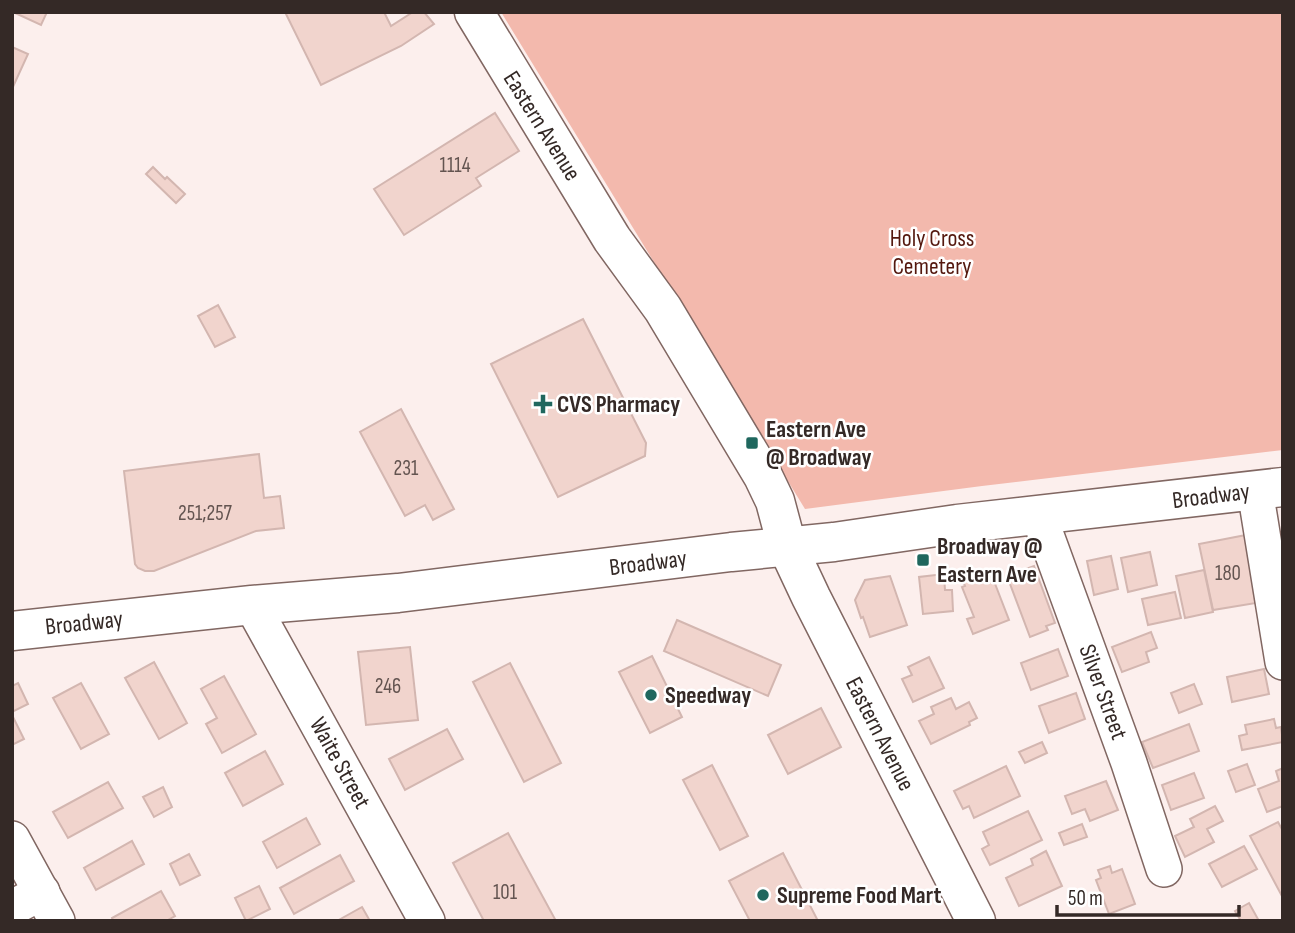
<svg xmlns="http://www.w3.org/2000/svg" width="1295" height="933" font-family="'Sofia Sans Condensed',sans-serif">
<rect width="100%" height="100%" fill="#fcefed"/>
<path fill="#f3b9ad" d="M501 12H1283V450L982 486 805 509Z"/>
<g fill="#f1d4cd" stroke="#d3b6b0" stroke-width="2">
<path d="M13 12H47L41 25Z"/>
<path d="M285 12H384L391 26 413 12H424L434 24 401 46 321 85Z"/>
<path d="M12 47 28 54 12 89Z"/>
<path d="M495 113 519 151 476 178 481 186 404 235 374 189Z"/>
<path d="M153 167 165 179 167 177 185 194 176 203 146 174Z"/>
<path d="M218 305 235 337 215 347 198 316Z"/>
<path d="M583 319 646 443 645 456 558 497 491 364Z"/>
<path d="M401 409 454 509 433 520 425 505 405 516 360 432Z"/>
<path d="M259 454 264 498 280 496 284 528 256 531 154 571H145L138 568 135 564 124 471Z"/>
<path d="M1246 535 1256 603 1213 610 1199 544Z"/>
<path d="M1150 552 1157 585 1128 592 1121 558Z"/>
<path d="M1111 556 1118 589 1094 595 1087 561Z"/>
<path d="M1034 566 1055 623 1046 626 1048 630 1030 637 1007 576Z"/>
<path d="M1204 570 1213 612 1185 618 1176 576Z"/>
<path d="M976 573 979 581 992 576 1009 620 973 634 967 619 974 617 962 587 965 586 962 578Z"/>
<path d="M944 574 945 590H952L953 611 923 614 919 577Z"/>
<path d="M890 576 907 625 870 637 863 617 861 618 855 600 865 580Z"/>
<path d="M1175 592 1181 618 1148 625 1142 599Z"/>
<path d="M677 620 781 665 768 696 664 651Z"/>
<path d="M1151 632 1157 648 1146 652 1149 662 1122 672 1112 647Z"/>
<path d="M410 647 418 720 366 725 358 652Z"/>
<path d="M1058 649 1068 676 1031 690 1021 663Z"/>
<path d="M652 656 682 717 650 733 619 672Z"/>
<path d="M929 657 944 688 913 702 902 679 912 675 908 667Z"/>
<path d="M154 662 187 723 159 739 125 678Z"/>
<path d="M510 663 561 763 524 782 473 682Z"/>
<path d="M1264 669 1269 694 1232 702 1227 677Z"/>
<path d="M224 676 256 734 222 753 206 724 217 718 201 689Z"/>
<path d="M18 683 28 704 12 712V686Z"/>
<path d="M81 683 109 734 81 749 53 698Z"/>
<path d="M1194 684 1202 704 1179 713 1171 693Z"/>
<path d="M1076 693 1085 719 1049 733 1039 706Z"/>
<path d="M951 698 956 709 969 702 977 718 969 722 970 725 931 744 919 721 934 714 931 707Z"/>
<path d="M821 708 841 747 788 774 768 735Z"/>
<path d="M12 715 24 739 12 745Z"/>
<path d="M1274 719 1276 728 1281 727 1283 742 1242 750 1239 736 1247 734 1245 725Z"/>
<path d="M1189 724 1199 751 1153 768 1142 742Z"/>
<path d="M447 729 463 759 405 790 389 759Z"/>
<path d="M1042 742 1047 753 1025 763 1019 752Z"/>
<path d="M265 751 283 784 243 806 225 773Z"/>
<path d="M1247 764 1255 785 1236 792 1228 771Z"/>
<path d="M712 765 748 836 720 850 683 780Z"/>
<path d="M1006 766 1020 796 974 818 969 806 963 809 954 791Z"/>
<path d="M1283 768V806L1267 812 1258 789 1279 781 1276 771Z"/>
<path d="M1194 773 1204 798 1171 810 1162 785Z"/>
<path d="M1106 781 1118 810 1090 821 1085 809 1072 814 1065 796Z"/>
<path d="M108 782 123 808 68 838 53 812Z"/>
<path d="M163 787 172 807 154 817 143 797Z"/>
<path d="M1215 806 1223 821 1207 829 1214 842 1185 857 1175 836 1194 827 1190 819Z"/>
<path d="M1028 811 1042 840 990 865 982 849 989 845 983 832Z"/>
<path d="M306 818 320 844 277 868 263 842Z"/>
<path d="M1278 822 1283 831V898L1250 836Z"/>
<path d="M1082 824 1087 837 1064 845 1059 833Z"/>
<path d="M508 833 556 921H484L453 863Z"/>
<path d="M132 841 144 864 96 890 84 868Z"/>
<path d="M1244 846 1257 869 1222 887 1209 864Z"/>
<path d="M1046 851 1062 886 1019 906 1006 878 1033 865 1031 859Z"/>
<path d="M783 853 818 921H750L729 881Z"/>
<path d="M189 854 200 875 180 885 170 864Z"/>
<path d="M340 855 354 881 294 914 280 888Z"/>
<path d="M1110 866 1112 873 1122 869 1135 904 1109 914 1096 880 1101 878 1098 870Z"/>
<path d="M259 886 270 909 246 921 235 898Z"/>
<path d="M161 891 175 916 166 921H113L112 918Z"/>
<path d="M1249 903 1259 921H1241L1235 911Z"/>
<path d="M362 907 370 921H337Z"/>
</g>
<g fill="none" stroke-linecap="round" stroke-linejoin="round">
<defs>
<g id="minor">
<path d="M1255 490 1283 662"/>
<path d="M1039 516 1129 763 1164 869"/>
<path d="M252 605 427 921"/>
<path d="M12 839 57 921"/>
<path d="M12 908 42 892"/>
</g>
<g id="major">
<path d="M474 12 612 239 663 309 763 476 775 501 787 546 811 597 976 921"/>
<path d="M12 631 252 605 398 593 731 552 834 542 957 524 1283 487"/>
</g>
</defs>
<use href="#minor" stroke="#816762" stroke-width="38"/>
<use href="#major" stroke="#816762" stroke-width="41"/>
<use href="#minor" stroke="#fff" stroke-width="35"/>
<use href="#major" stroke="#fff" stroke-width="38"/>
</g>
<g fill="#1f675e" stroke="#fff" stroke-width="2.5">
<path d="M539.5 393.5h7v7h7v7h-7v7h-7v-7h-7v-7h7z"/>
<rect x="745" y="436" width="14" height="14" rx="3.5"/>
<rect x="916" y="553" width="14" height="14" rx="3.5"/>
<circle cx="651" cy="695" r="7"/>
<circle cx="763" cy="895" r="7"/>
</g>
<g text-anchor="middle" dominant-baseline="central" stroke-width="5" stroke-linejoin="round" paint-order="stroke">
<g font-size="21" fill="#635450">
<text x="455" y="165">1114</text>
<text x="406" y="468">231</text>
<text x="205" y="513">251;257</text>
<text x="1228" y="573">180</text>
<text x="388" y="686">246</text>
<text x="505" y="892">101</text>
</g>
<g font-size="24" fill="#342926" stroke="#fff">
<text transform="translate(542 126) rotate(58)">Eastern Avenue</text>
<text transform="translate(1211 496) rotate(-7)">Broadway</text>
<text transform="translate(648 563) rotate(-7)">Broadway</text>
<text transform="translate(84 623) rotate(-6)">Broadway</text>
<text transform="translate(1103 692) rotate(70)">Silver Street</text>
<text transform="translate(880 734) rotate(63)">Eastern Avenue</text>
<text transform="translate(340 763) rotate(61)">Waite Street</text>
</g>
<g font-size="24" fill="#54180e" stroke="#fff">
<text x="932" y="238">Holy Cross<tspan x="932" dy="28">Cemetery</tspan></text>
</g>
<g font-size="24" font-weight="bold" fill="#342926" stroke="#fff" text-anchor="start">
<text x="557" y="404">CVS Pharmacy</text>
<text x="766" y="429">Eastern Ave<tspan x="766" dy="28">@ Broadway</tspan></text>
<text x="937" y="546">Broadway @<tspan x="937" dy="28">Eastern Ave</tspan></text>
<text x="665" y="695">Speedway</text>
<text x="777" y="895">Supreme Food Mart</text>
</g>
</g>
<rect width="1295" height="933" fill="none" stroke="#342926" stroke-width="28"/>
<path d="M1057 905v10h182v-10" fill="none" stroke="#342926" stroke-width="3.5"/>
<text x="1068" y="905" font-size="21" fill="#342926" stroke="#ffffff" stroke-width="5" paint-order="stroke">50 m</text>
</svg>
